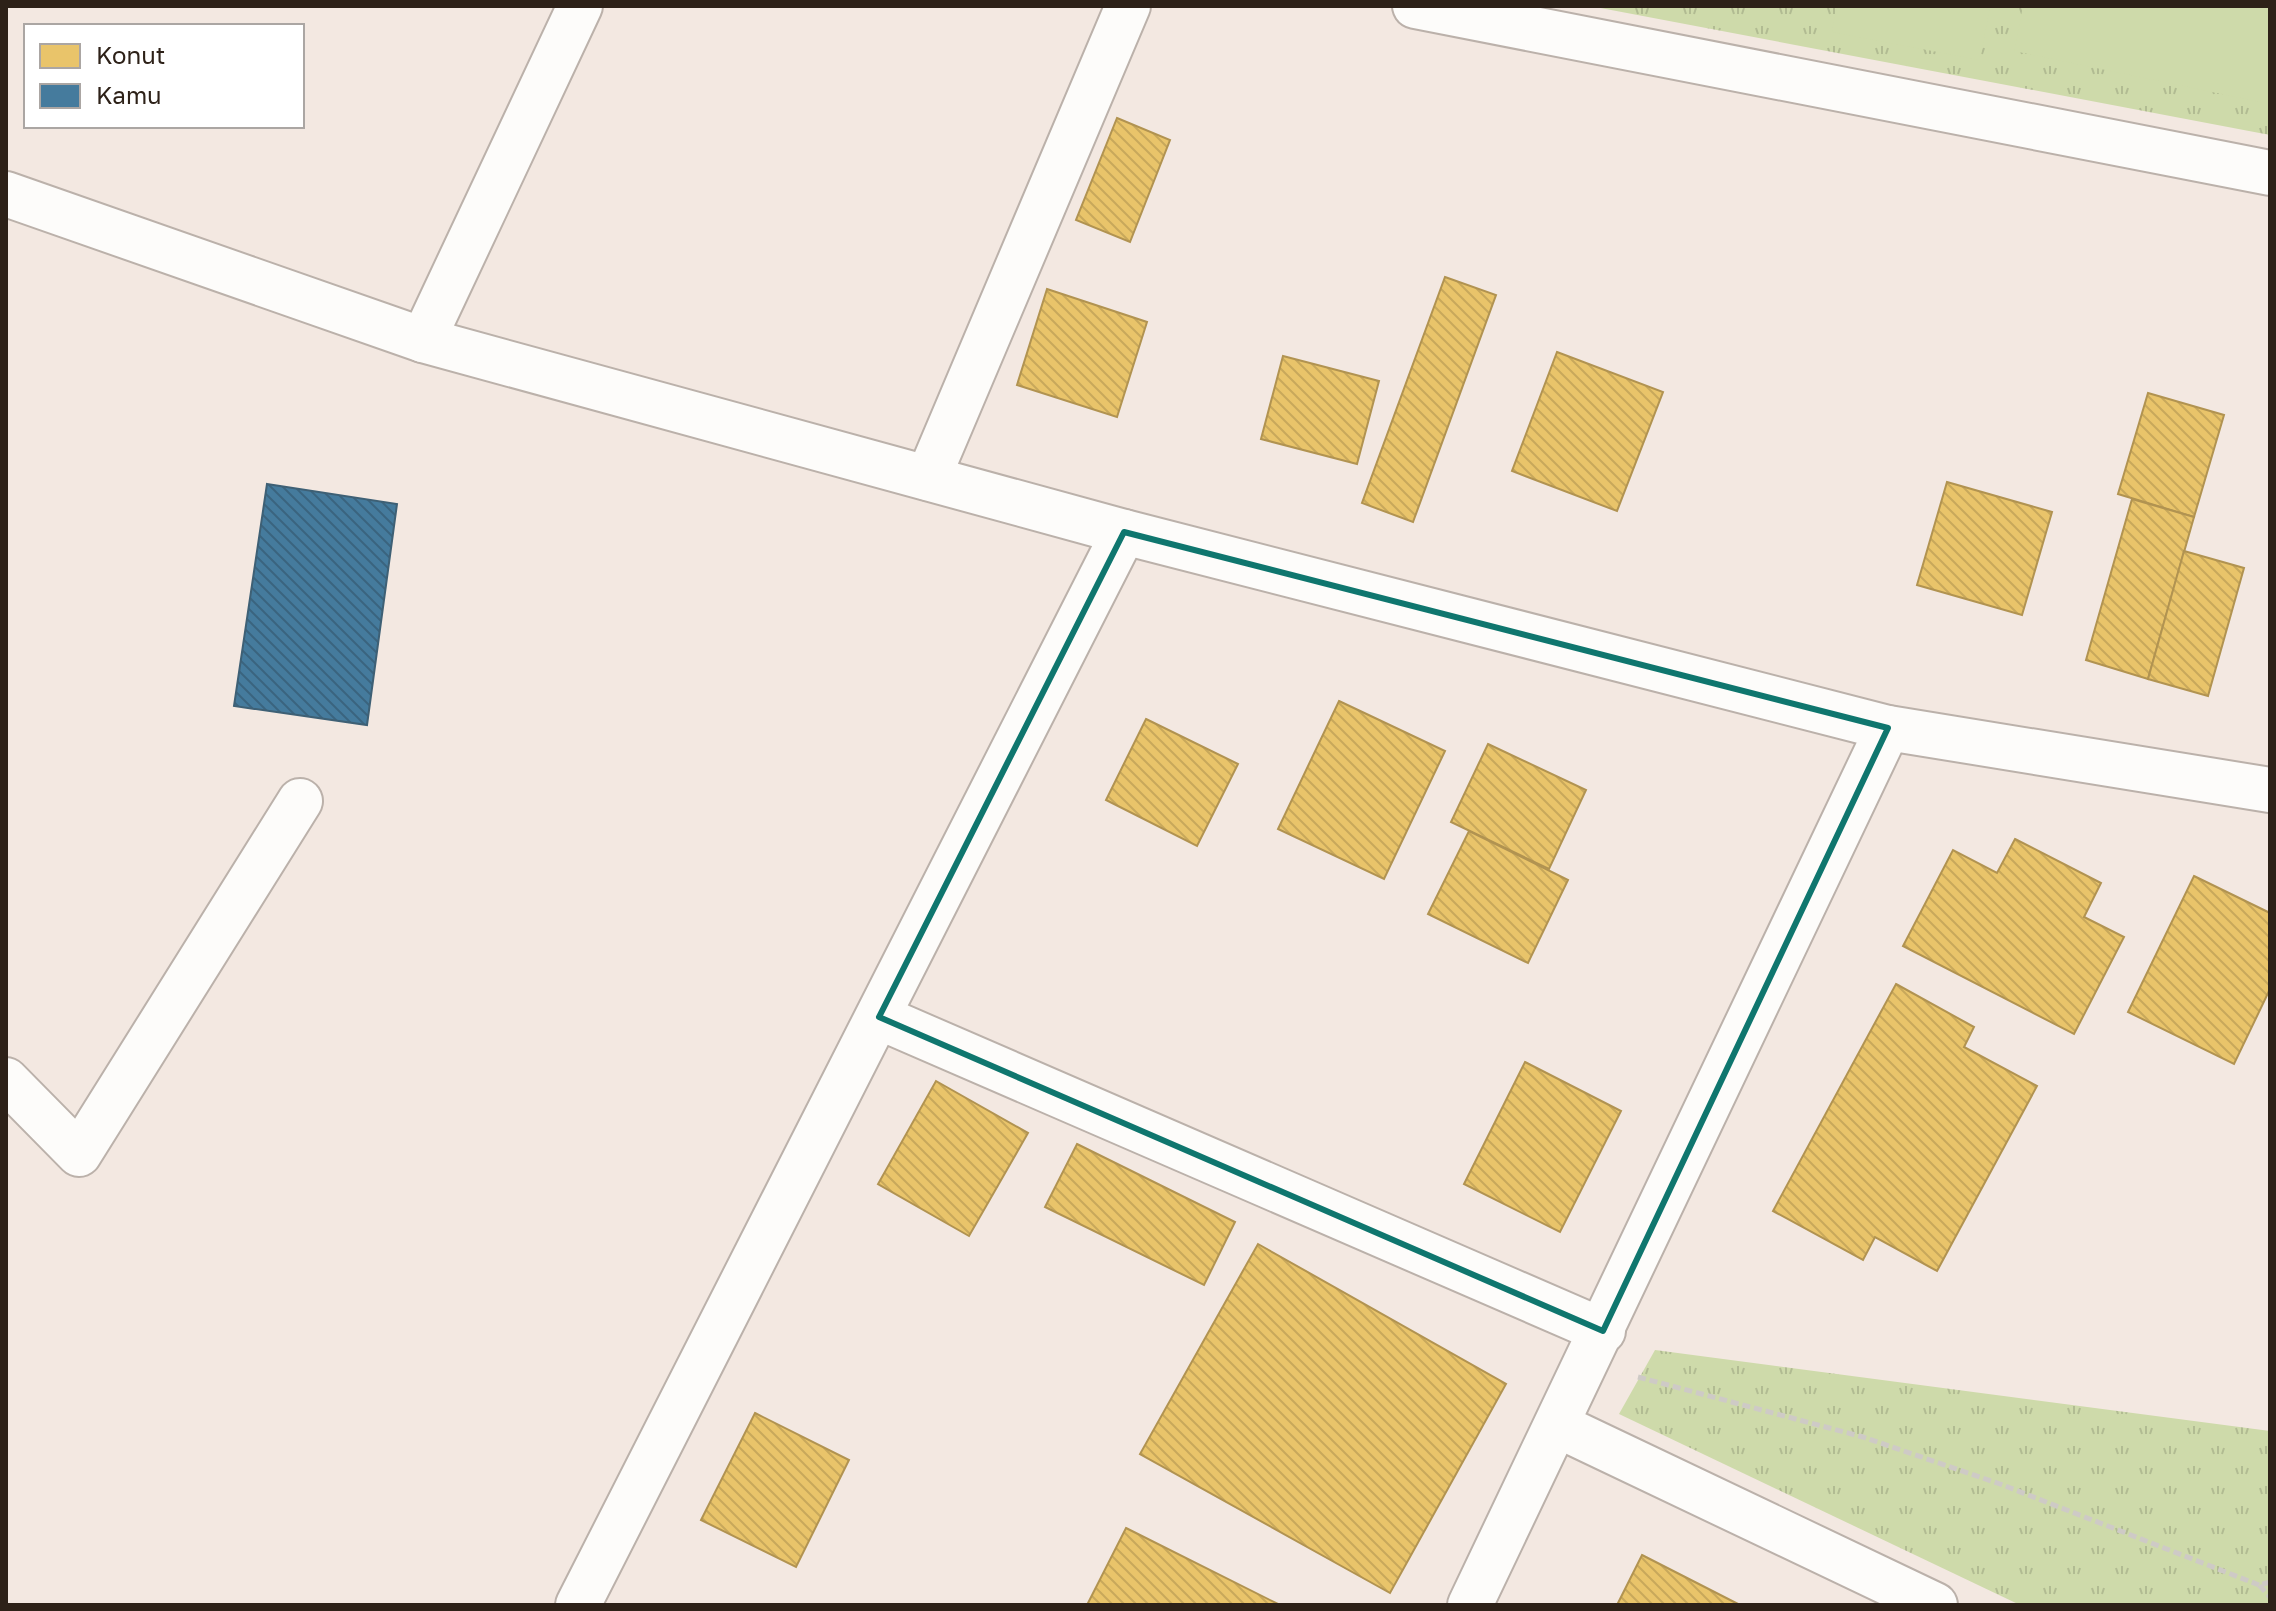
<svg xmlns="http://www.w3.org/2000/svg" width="2276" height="1611" font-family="'Golos Text',sans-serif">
<defs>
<pattern id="grass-tufts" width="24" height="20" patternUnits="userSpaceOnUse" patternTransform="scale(2)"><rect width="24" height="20" fill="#cedaaa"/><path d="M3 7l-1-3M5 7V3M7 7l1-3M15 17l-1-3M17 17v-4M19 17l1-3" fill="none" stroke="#b1bb92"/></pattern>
<pattern id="homes-back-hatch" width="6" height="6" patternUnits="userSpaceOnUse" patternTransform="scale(2)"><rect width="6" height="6" fill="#e9c46a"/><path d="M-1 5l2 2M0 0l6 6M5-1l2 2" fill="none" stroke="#c8a85b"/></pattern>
<pattern id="public-back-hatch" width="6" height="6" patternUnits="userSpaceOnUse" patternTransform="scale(2)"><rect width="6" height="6" fill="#457b9d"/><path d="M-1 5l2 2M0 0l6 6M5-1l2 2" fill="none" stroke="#3a647f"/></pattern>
</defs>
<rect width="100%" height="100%" fill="#f3e8e1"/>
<g fill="url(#grass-tufts)">
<path d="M1590 6H2270V135Z"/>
<path d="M1655 1350 2270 1431V1605H2020L1619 1414Z"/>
</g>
<g fill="#cedaaa">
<path d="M1837 6H1990L1980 60 1832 32Z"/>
<path d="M2023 6H2270V104L2014 51Z"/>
</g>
<g fill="url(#homes-back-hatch)" stroke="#b19351" stroke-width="2">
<path d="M1117 118 1170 140 1130 242 1076 220Z"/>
<path d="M1445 277 1496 295 1413 522 1362 503Z"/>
<path d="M1047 289 1147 322 1117 417 1017 385Z"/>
<path d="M1557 352 1663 392 1617 511 1512 471Z"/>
<path d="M1283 356 1379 381 1357 464 1261 439Z"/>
<path d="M2148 393 2224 415 2194 517 2118 494Z"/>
<path d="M1947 482 2052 512 2022 615 1917 585Z"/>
<path d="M2132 499 2194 517 2148 679 2086 660Z"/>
<path d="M2184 551 2244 568 2208 696 2148 679Z"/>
<path d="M1339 701 1445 751 1384 879 1278 829Z"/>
<path d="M1146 719 1238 764 1197 846 1106 800Z"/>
<path d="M1488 744 1586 790 1549 869 1451 822Z"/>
<path d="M1469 831 1568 880 1528 963 1428 914Z"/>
<path d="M2015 839 2101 883 2084 917 2124 937 2074 1034 1903 946 1953 850 1997 873Z"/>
<path d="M2194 876 2270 913V989L2234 1064 2128 1012Z"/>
<path d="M1896 984 1974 1027 1964 1047 2037 1086 1937 1271 1875 1237 1863 1260 1773 1211Z"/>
<path d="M1525 1062 1621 1111 1560 1232 1464 1184Z"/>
<path d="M936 1081 1028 1133 969 1236 878 1184Z"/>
<path d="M1077 1144 1235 1222 1204 1285 1045 1207Z"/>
<path d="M1258 1244 1506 1384 1390 1593 1140 1454Z"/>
<path d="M755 1413 849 1460 796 1567 701 1520Z"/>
<path d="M1126 1528 1280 1605H1087Z"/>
<path d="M1642 1555 1740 1605H1617Z"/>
</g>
<path fill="url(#public-back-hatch)" stroke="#3e6075" stroke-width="2" d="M267 484 397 504 367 725 234 706Z"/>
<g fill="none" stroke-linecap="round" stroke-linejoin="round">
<defs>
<g id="street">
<path d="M1415 6 2270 173"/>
<path d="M6 194 423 340 1124 532 1888 728 2270 790"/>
<path d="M423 340 580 6"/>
<path d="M928 478 1128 6"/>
<path d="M879 1017 1603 1331"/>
<path d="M6 1080 79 1154 300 801"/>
<path d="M1557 1425 1935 1605"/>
<path d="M578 1605 1124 532"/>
<path d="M1470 1605 1888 728"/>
</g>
</defs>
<use href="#street" stroke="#bbb1aa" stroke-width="48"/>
<g stroke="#cecac6" stroke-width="5" stroke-dasharray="8 4" stroke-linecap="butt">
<path d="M1638 1377 1863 1437 2000 1484 2259 1585"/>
<path d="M2270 1582 2259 1585 2270 1597"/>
</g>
<use href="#street" stroke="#fdfcfa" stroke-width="44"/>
</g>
<path fill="none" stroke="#0f766e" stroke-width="6" stroke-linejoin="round" d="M1124 532 1888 728 1603 1331 879 1017Z"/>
<rect width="2276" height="1611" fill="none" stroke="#2d2118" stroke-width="16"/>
<rect x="24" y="24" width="280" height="104" fill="#ffffff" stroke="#aba6a3" stroke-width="2"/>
<rect x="40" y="44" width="40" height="24" fill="#e9c46a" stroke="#aba6a3" stroke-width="2"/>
<text x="96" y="64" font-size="24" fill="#2d2118">Konut</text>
<rect x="40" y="84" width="40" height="24" fill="#457b9d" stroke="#aba6a3" stroke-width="2"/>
<text x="96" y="104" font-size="24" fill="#2d2118">Kamu</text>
</svg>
